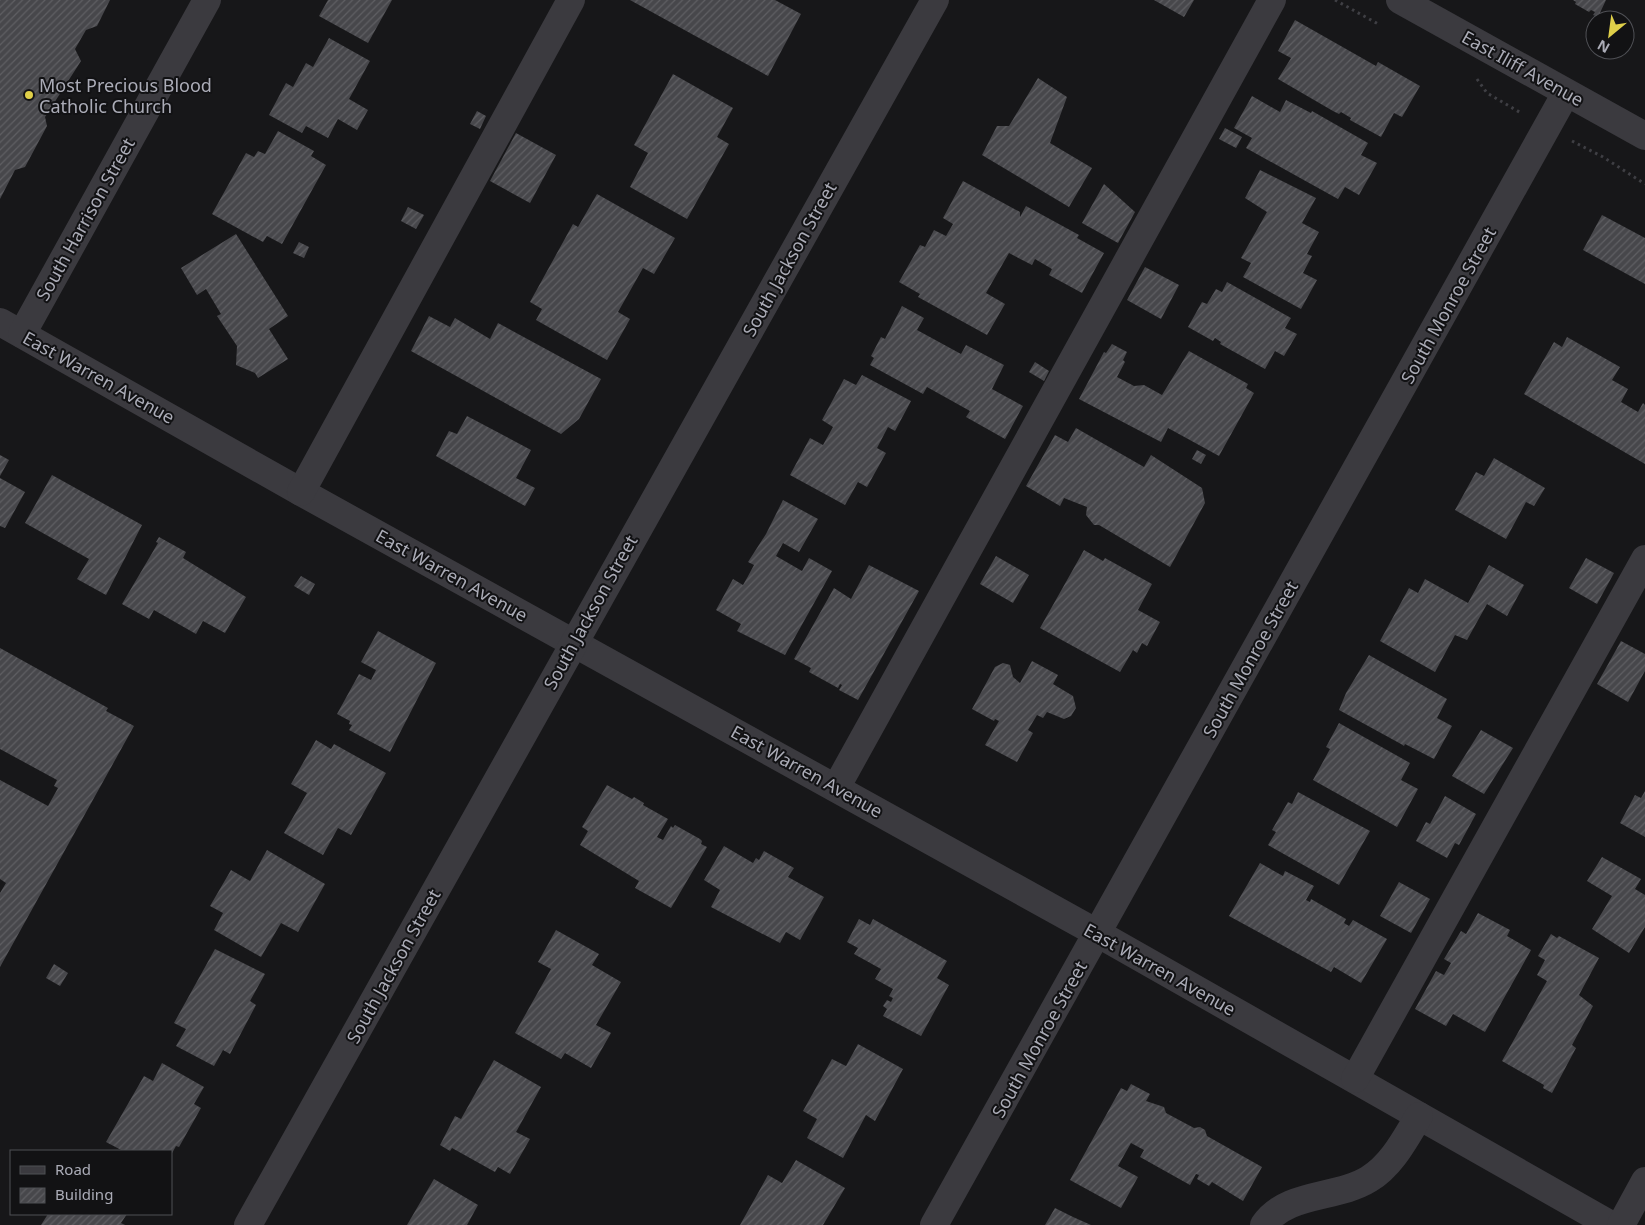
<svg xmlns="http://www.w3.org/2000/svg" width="1645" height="1225" font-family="'Noto Sans',sans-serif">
<defs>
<pattern id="building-hatch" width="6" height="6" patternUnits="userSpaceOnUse" patternTransform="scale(1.25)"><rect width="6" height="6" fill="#47474b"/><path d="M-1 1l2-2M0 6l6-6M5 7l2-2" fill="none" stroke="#5f5f63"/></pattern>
</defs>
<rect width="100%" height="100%" fill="#171719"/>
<g fill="url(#building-hatch)">
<path d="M0 0H110L97 26 86 30 75 49 81 61 45 117 47 126 25 167 15 170 0 199Z"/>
<path d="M328 0H392L368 43 319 16Z"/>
<path d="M630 0H775L801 14 768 76Z"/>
<path d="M1154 0H1194L1184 17Z"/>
<path d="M1573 0H1606L1598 17 1593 15 1595 12 1591 10 1589 12 1575 4 1576 2Z"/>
<path d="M1295 20 1376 66 1378 62 1420 86 1402 117 1394 113 1381 137 1350 120 1351 118 1341 112 1339 114 1333 111 1278 79 1291 58 1278 51Z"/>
<path d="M329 38 370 61 349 99 368 110 357 130 338 119 328 138 306 126 302 133 269 115 286 83 293 87 306 63 313 67Z"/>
<path d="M673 74 733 108 717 137 729 144 687 219 630 187 648 153 634 145Z"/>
<path d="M1038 78 1067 97 1050 143 1092 168 1069 207 982 155 997 126H1009Z"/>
<path d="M1252 96 1280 112 1286 100 1311 113 1312 111 1368 143 1361 155 1377 163 1359 195 1345 187 1338 199 1246 148 1252 138 1234 128Z"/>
<path d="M477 111 486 116 480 129 470 124Z"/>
<path d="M1225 128 1242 137 1236 148 1219 139Z"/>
<path d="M278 131 314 151 311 156 326 165 282 244 267 236 263 242 212 214 246 153 254 157 258 151 265 154Z"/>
<path d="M516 133 556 155 530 203 490 181Z"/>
<path d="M1260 170 1316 198 1302 223 1319 232 1307 254 1312 256 1303 273 1317 280 1301 309 1243 277 1251 263 1241 258 1267 212 1245 198Z"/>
<path d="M963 181 1020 212V217L1026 206 1079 235 1077 238 1104 253 1082 293 1049 275 1052 269 1035 259 1032 265 1009 253 986 293 1005 304 987 335 918 297 920 294 899 282 920 245 925 247 934 230 946 236 953 224 943 218Z"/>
<path d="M1104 184 1135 212 1118 243 1082 223Z"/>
<path d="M597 194 675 238 654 274 643 268 618 312 630 319 607 360 536 320 542 309 530 302 573 224 578 227Z"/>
<path d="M408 207 424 215 416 229 401 221Z"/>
<path d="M1602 215 1645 238V284L1583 250Z"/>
<path d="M236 234 288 316 269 329 288 359 258 378 255 373 236 365 237 346 217 316 221 314 206 289 197 295 181 268Z"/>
<path d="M299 242 309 247 304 258 293 253Z"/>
<path d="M1145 267 1179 285 1161 319 1127 300Z"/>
<path d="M1227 282 1291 318 1285 328 1297 334 1284 356 1275 351 1265 369 1220 344 1221 342 1215 338 1213 341 1188 327 1202 302 1207 304 1216 289 1222 292Z"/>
<path d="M902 306 924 318 917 330 961 354 966 345 1004 365 992 389 1023 406 1005 439 966 417 970 411 927 387 923 394 870 365 874 358 871 356 881 337 885 339Z"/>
<path d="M429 316 450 327 455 318 490 339 498 323 601 379 579 419 561 434 411 351Z"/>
<path d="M1567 337 1620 367 1612 380 1628 389 1621 402 1638 412 1643 403 1645 405V464L1524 394 1554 342 1562 347Z"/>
<path d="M1112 344 1127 352 1123 360 1125 362 1117 377 1134 386 1144 385 1162 395 1189 351 1248 384 1246 388 1254 393 1219 456 1168 428 1161 442 1079 399 1104 352 1106 353Z"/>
<path d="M1035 362 1049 371 1044 381 1029 372Z"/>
<path d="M862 375 911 401 895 431 888 427 877 448 886 453 867 487 858 482 845 505 790 475 810 438 823 445 833 427 822 420 844 379 856 385Z"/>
<path d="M467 416 531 450 516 478 535 488 525 506 436 456 449 431 457 434Z"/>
<path d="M1076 428 1144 467 1151 455 1202 488 1205 503 1170 567 1099 525H1094L1086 515 1087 507 1064 498 1060 506 1026 486 1055 435 1068 442Z"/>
<path d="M1197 450 1206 455 1201 464 1192 459Z"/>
<path d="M0 455 9 460 0 476Z"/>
<path d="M1494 458 1545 488 1534 506 1526 502 1506 539 1455 510 1476 472 1484 476Z"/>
<path d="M52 475 142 525 106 595 77 579 89 559 25 523Z"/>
<path d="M0 478 25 492 5 528 0 526Z"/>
<path d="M783 500 818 519 799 552 783 543 776 556 802 571 809 558 832 571 785 655 737 631 741 624 716 610 733 579 743 585 747 578 754 565 748 562 766 534Z"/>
<path d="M159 537 186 552 183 558 246 597 225 633 203 621 196 634 154 610 149 619 122 604 158 543 156 542Z"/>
<path d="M1084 550 1103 561 1105 558 1152 584 1138 610 1160 622 1147 646 1142 643 1137 653 1133 650 1120 672 1040 628Z"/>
<path d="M996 556 1029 575 1013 603 980 584Z"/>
<path d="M1586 558 1614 573 1597 604 1569 588Z"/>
<path d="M869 565 919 591 858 700 839 690 842 685 840 684 838 688 809 672 811 668 794 659 834 588 851 599Z"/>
<path d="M1489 565 1524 585 1507 616 1487 604 1467 640 1455 635 1435 672 1380 641 1409 588 1418 593 1425 579 1468 603Z"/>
<path d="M301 576 315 584 309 595 294 586Z"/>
<path d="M378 631 436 663 390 752 349 730 352 725 349 724 350 721 337 714 359 674 371 680 376 670 361 662Z"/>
<path d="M1621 641 1645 654V671L1628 702 1597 684Z"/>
<path d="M0 648 108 708 106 711 134 726 0 967V893L6 883 0 879V780L48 806 58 788 54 786 57 780 0 749Z"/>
<path d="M1369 655 1447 699 1437 718 1452 726 1434 759 1405 744 1404 746 1401 744 1339 710 1346 693Z"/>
<path d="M1032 661 1058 675 1053 684 1073 696 1076 708 1071 716 1064 719 1047 712 1043 718 1037 715 1028 730 1033 733 1017 762 985 745 999 721 995 719 994 721 972 709 995 667 1003 663 1010 665 1013 677 1020 683Z"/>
<path d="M1339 723 1410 763 1401 780 1418 789 1397 827 1313 780 1330 749 1326 747Z"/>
<path d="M1481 730 1513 748 1484 794 1452 776Z"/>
<path d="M316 740 331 749 334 744 386 773 351 835 338 828 323 855 284 833 307 793 291 784Z"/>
<path d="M607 785 632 799 634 797 644 803 643 805 668 819 657 837 663 840 671 826 673 828 675 825 700 839 702 841 701 844 707 847 671 908 635 888 639 881 580 845 588 831 582 827Z"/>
<path d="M1645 791V837L1620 823 1635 795 1641 798Z"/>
<path d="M1298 792 1370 831 1339 885 1268 845 1276 832 1272 830 1288 802 1292 804Z"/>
<path d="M1445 796 1476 814 1459 845 1455 843 1447 858 1416 841 1426 822 1430 824Z"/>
<path d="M724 846 753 863 756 858 759 860 764 851 794 868 788 877 824 897 800 940 786 932 780 943 711 907 720 890 704 880Z"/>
<path d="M267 850 325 884 298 932 281 923 261 957 214 930 223 913 210 906 231 870 250 881Z"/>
<path d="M1602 857 1641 879 1635 889 1645 895V927L1629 953 1592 929 1612 896 1587 881Z"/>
<path d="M1260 863 1283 876 1285 871 1314 886 1306 900 1310 902 1311 899 1346 919 1344 923 1349 926 1353 920 1387 939 1361 983 1334 967 1331 972 1229 916Z"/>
<path d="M1399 882 1430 899 1411 933 1380 916Z"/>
<path d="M1478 913 1510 930 1507 936 1531 950 1485 1032 1453 1014 1446 1026 1415 1009 1436 971 1444 975 1451 963 1444 959 1461 931 1466 934Z"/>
<path d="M859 919 870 925 873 919 947 961 937 978 949 985 921 1036 883 1016 887 1009 883 1006 887 1000 891 1002 893 998 889 996 893 989 875 979 881 969 854 954 858 948 847 942Z"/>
<path d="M556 930 599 954 592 965 621 982 596 1025 611 1033 591 1068 565 1053 561 1059 515 1033 551 969 538 962Z"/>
<path d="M1551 934 1557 938 1559 936 1599 958 1579 995 1593 1006 1572 1045 1576 1048 1552 1093 1543 1088 1544 1085 1502 1061 1547 981 1537 975 1545 960 1538 956Z"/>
<path d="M215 949 265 974 250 1001 256 1005 230 1054 223 1050 214 1066 176 1046 186 1029 174 1023Z"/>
<path d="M54 964 68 973 60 986 46 978Z"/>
<path d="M858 1044 903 1069 875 1121 866 1115 843 1158 807 1138 817 1119 803 1111 832 1059 846 1066Z"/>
<path d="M494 1060 541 1087 516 1132 530 1139 510 1174 498 1167 495 1172 452 1148 450 1151 440 1145 455 1116 461 1119Z"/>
<path d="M162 1063 204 1087 194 1104 201 1108 179 1147 176 1146 171 1155V1151H123L106 1142 144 1076 153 1081Z"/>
<path d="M1131 1084 1150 1094 1146 1101 1164 1107 1166 1113 1194 1128 1200 1127 1205 1130 1207 1136 1262 1167 1243 1201 1212 1182 1209 1186 1197 1179 1199 1175 1196 1174 1190 1185 1140 1157 1144 1150 1131 1143 1118 1166 1138 1177 1121 1208 1070 1180 1121 1088 1127 1091Z"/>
<path d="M796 1160 845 1188 823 1225H740L768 1175 782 1183Z"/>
<path d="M434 1179 478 1205 467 1225H407Z"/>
<path d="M1055 1208 1073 1217 1091 1225H1045Z"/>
<path d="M48 1214H127L121 1223 125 1225H41Z"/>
</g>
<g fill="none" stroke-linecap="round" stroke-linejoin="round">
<g stroke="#3f3f44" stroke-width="3" stroke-dasharray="2.5 4" stroke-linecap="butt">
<path d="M1335 0 1380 25"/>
<path d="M1477 79 1487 93 1521 113"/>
<path d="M1572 141 1603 157 1645 184"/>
</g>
<g stroke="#3b3a3f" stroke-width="28">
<path d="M1400 0 1645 136"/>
<path d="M0 322 301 492 1097 933 1611 1225"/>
<path d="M22 334 207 0"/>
<path d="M301 492 571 0"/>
<path d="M836 788 1272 0"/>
<path d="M1355 1079 1645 559"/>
<path d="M248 1225 935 0"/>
<path d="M934 1225 1566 93"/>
<path d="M1264 1225C1286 1192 1337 1199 1369 1179 1392 1165 1405 1139 1419 1116"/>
<path d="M1621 1225 1645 1181"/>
</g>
</g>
<circle fill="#dfcf49" stroke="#121214" stroke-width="2" cx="29" cy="95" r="5"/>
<g text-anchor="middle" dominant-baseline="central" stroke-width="4" stroke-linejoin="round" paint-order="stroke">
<g font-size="18" fill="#abacb7" stroke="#121214">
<text transform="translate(1523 68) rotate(29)">East Iliff Avenue</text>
<text transform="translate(85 219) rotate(-61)">South Harrison Street</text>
<text transform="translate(789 259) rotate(-61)">South Jackson Street</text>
<text transform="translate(1448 305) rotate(-61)">South Monroe Street</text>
<text transform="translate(99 377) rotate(29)">East Warren Avenue</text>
<text transform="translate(452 575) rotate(29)">East Warren Avenue</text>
<text transform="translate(590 612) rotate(-61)">South Jackson Street</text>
<text transform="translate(1250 659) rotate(-61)">South Monroe Street</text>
<text transform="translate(807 771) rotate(29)">East Warren Avenue</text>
<text transform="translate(393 966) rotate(-61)">South Jackson Street</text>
<text transform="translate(1160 969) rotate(29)">East Warren Avenue</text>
<text transform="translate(1039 1039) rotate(-61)">South Monroe Street</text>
</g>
<g font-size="18" fill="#abacb7" stroke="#121214" text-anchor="start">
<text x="39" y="85">Most Precious Blood<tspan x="39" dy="21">Catholic Church</tspan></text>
</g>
</g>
<rect x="10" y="1150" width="162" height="65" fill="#121214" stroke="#4f5055"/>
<rect x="20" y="1166" width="25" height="8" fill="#3b3a3f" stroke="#4f5055"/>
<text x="55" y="1175" font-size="15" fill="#abacb7">Road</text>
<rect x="20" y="1188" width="25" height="15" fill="url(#building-hatch)" stroke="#4f5055"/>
<text x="55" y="1200" font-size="15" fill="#abacb7">Building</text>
<g transform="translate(1610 35) rotate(209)"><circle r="24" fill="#121214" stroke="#4f5055"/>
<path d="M0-4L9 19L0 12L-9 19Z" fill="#dfcf49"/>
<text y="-8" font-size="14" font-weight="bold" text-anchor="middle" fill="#abacb7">N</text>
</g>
</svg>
